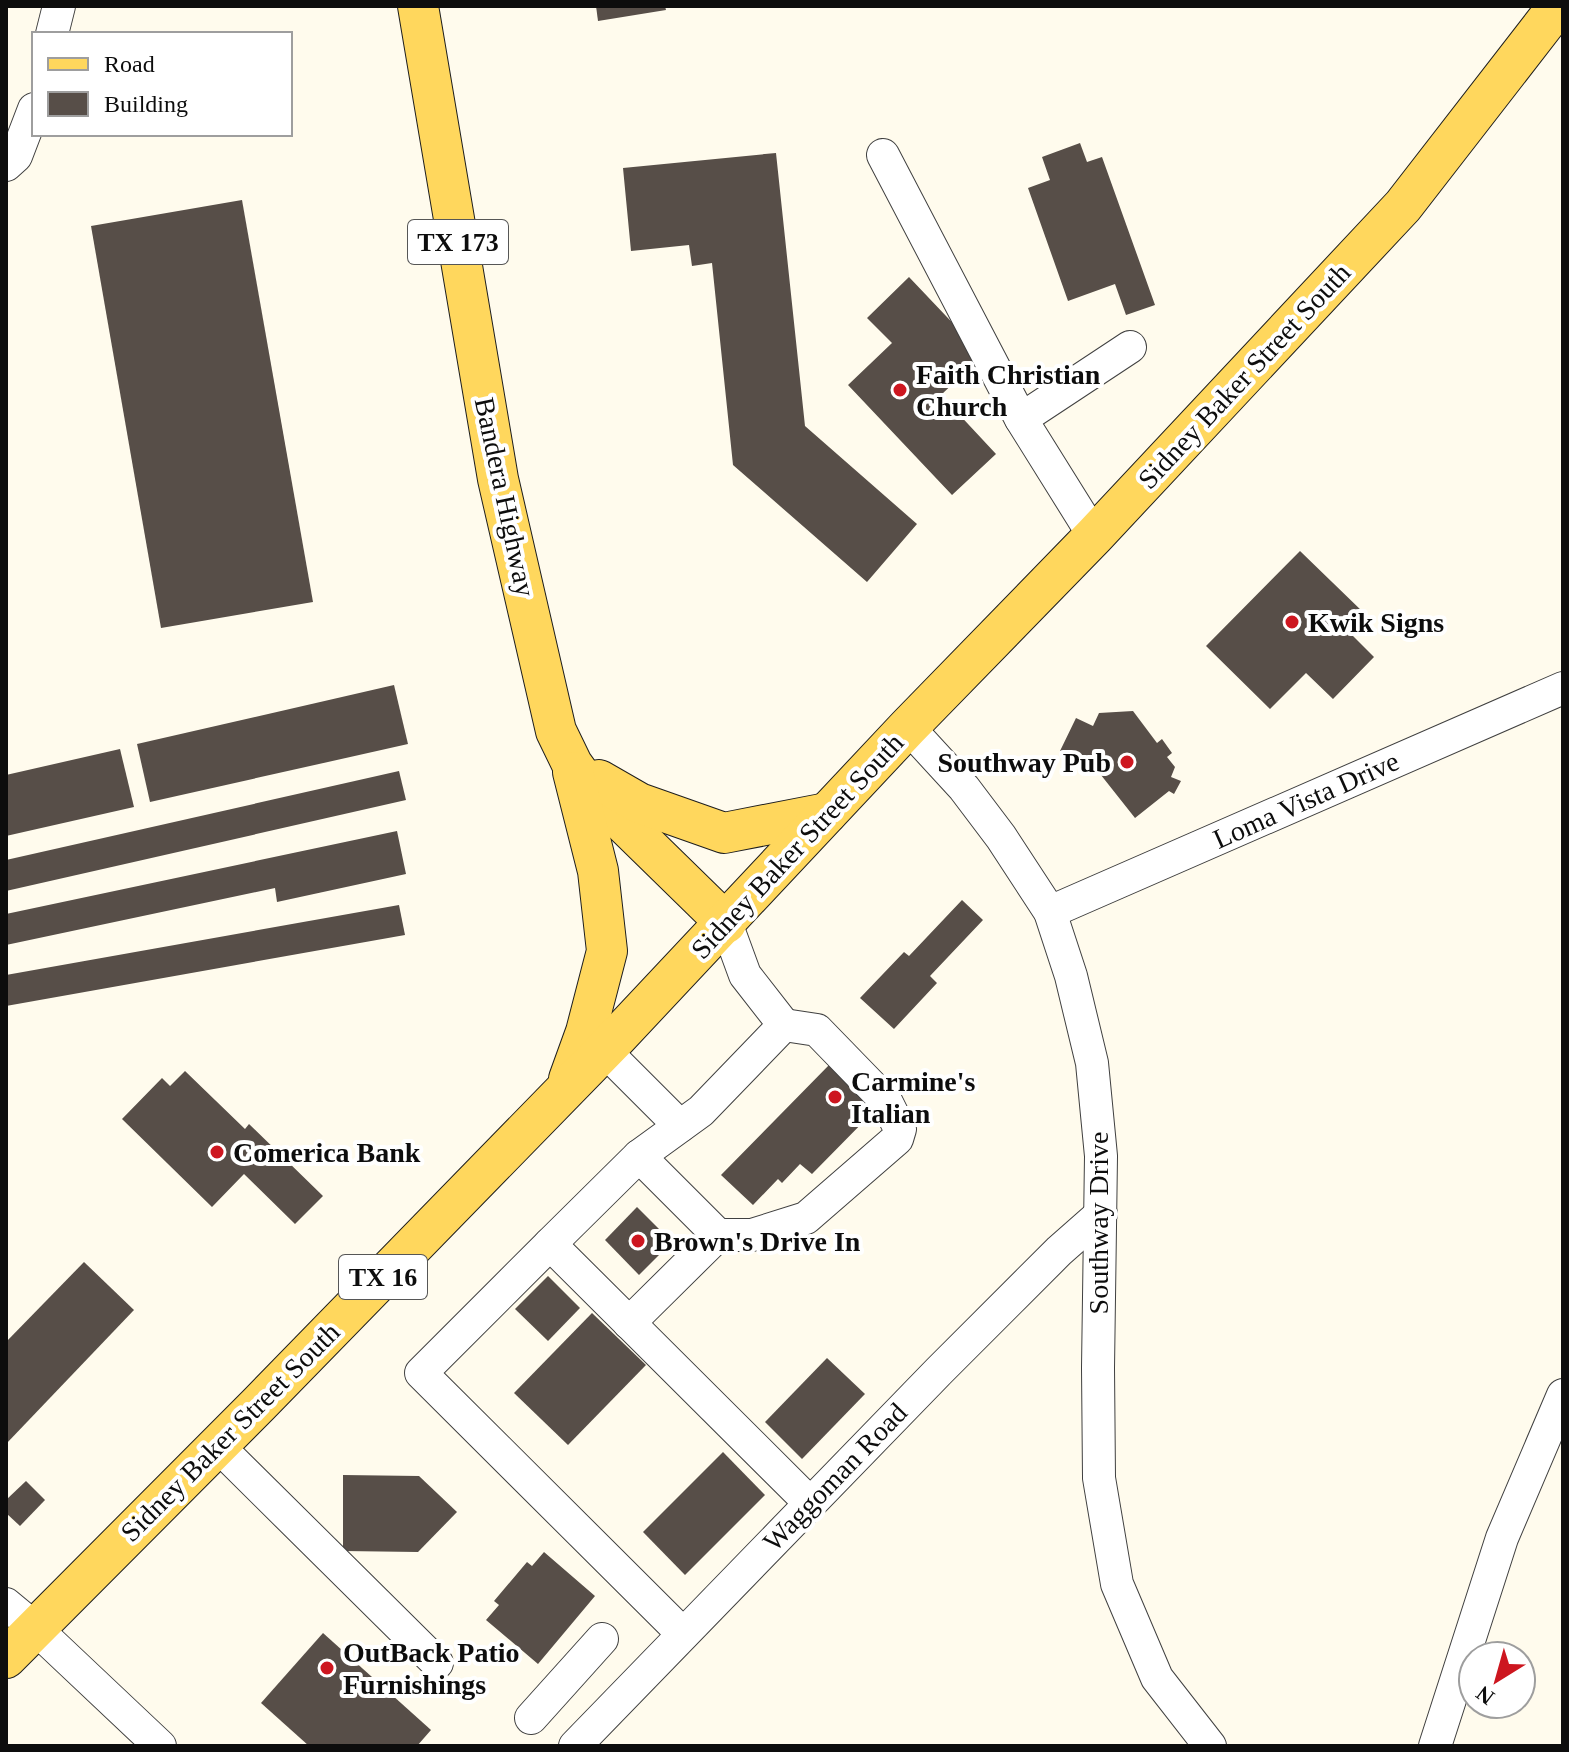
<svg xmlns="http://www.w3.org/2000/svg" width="1569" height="1752" font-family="Georgia,serif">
<rect width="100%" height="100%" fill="#fffbed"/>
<g fill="#574e48">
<path d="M596 6H665L666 10 598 21Z"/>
<path d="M1080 143 1087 162 1102 157 1155 305 1126 315 1115 284 1068 301 1028 188 1050 180 1042 157Z"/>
<path d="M776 153 805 426 917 524 867 582 733 465 712 263 692 266 689 245 631 251 623 168Z"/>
<path d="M242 200 313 602 161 628 91 226Z"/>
<path d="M909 277 983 355 941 395 996 454 952 495 848 385 892 343 867 318Z"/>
<path d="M1300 551 1364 613 1347 630 1374 657 1333 699 1306 673 1270 709 1206 646Z"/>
<path d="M394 685 408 744 150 802 137 744Z"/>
<path d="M1133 711 1157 743 1162 739 1172 753 1167 757 1175 767 1171 777 1181 781 1174 794 1169 791 1135 818 1097 770 1060 751 1076 718 1093 726 1099 713Z"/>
<path d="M120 749 134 807 6 836V775Z"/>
<path d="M399 771 406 800 6 891V860Z"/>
<path d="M397 831 406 874 277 902 275 888 6 945V914Z"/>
<path d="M962 900 983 920 930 976 937 983 894 1029 860 998 904 952 909 956Z"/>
<path d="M399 905 405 935 6 1006V975Z"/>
<path d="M830 1064 876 1109 812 1174 800 1164 782 1183 778 1179 753 1205 721 1175Z"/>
<path d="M185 1071 245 1129 249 1124 323 1196 295 1224 244 1174 212 1207 122 1119 162 1078 170 1086Z"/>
<path d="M637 1207 672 1242 639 1275 605 1240Z"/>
<path d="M84 1262 134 1310 6 1444V1342Z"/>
<path d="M548 1276 580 1308 548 1341 515 1309Z"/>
<path d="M592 1313 646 1365 568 1445 514 1393Z"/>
<path d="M827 1358 865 1394 802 1459 765 1422Z"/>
<path d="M723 1452 765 1495 685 1575 643 1532Z"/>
<path d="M343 1475 419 1476 457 1512 418 1552 343 1551Z"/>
<path d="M26 1481 45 1500 20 1526 6 1513V1500Z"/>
<path d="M544 1552 595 1596 538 1664 486 1620 499 1605 494 1601 527 1562 532 1566Z"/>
<path d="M323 1633 431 1730 417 1746H309L261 1703Z"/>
</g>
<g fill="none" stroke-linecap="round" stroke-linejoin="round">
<defs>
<g id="minor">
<path d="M52 34 59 6"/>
<path d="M883 155 1021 419 1094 536"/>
<path d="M6 165 16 156 34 109"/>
<path d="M1021 419 1130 347"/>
<path d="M908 727 964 788 1001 837 1050 912 1071 976 1092 1063 1101 1156 1098 1368 1099 1478 1117 1584 1157 1678 1210 1746"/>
<path d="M1050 912 1563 688"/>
<path d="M589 1035 680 1126"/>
<path d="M639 1156 701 1111 784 1025 745 975 726 923"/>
<path d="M718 1235H752L806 1218 897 1139 900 1129 886 1101 817 1030 784 1025"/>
<path d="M550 1244 639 1156 718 1235 629 1323"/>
<path d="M218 1446 437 1663"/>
<path d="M6 1604 35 1628 160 1746"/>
<path d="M683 1634 421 1373 550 1244 810 1503"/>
<path d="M531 1718 602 1639"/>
<path d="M575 1746 939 1371 1059 1251 1101 1214"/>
<path d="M1435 1746 1502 1538 1563 1395"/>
</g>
<g id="major">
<path d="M418 6 498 479 556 731 572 764 592 792 726 923"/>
<path d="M599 780 639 803 724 833 827 813"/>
<path d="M569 1079 586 1032 607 951 598 871 573 772"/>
<path d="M6 1658 259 1404 617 1037 908 727 1094 536 1403 206 1558 6"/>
</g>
</defs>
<use href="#minor" stroke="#404040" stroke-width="34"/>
<use href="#major" stroke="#1e1e1e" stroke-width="42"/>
<use href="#minor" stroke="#fff" stroke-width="32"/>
<use href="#major" stroke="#ffd75d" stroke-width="40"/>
</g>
<g fill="#cd161f" stroke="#fff" stroke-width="3">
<circle cx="900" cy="390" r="8"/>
<circle cx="1292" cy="622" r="8"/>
<circle cx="1127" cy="762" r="8"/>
<circle cx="835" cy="1097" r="8"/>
<circle cx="217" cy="1152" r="8"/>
<circle cx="638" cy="1241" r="8"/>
<circle cx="327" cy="1668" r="8"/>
</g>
<g text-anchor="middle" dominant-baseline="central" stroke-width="8" stroke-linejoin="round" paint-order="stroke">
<g fill="#fff" stroke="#565656" stroke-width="2">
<rect x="408" y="220" width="100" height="44" rx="6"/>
<rect x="339" y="1255" width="88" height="44" rx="6"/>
</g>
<g font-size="26" font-weight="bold" fill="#0d0d0d">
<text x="458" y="242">TX 173</text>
<text x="383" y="1277">TX 16</text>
</g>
<g font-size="28" font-weight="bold" fill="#0d0d0d" stroke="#fff" text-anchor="start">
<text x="916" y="374">Faith Christian<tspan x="916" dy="32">Church</tspan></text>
<text x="1308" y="622">Kwik Signs</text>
<text x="1111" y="762" text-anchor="end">Southway Pub</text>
<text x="851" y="1081">Carmine's<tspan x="851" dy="32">Italian</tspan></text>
<text x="233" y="1152">Comerica Bank</text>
<text x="654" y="1241">Brown's Drive In</text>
<text x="343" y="1652">OutBack Patio<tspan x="343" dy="32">Furnishings</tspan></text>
</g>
<g font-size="28" fill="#0d0d0d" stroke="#fff">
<text transform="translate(1244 376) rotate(-47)">Sidney Baker Street South</text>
<text transform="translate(505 497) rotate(78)">Bandera Highway</text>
<text transform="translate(1306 800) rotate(-24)">Loma Vista Drive</text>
<text transform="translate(797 846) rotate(-47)">Sidney Baker Street South</text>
<text transform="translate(1098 1223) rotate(-90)">Southway Drive</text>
<text transform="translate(230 1432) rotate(-45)">Sidney Baker Street South</text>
<text transform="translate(835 1477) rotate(-46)">Waggoman Road</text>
</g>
</g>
<rect width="1569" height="1752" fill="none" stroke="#0d0d0d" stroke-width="16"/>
<rect x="32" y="32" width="260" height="104" fill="#ffffff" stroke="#9e9e9e" stroke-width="2"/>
<rect x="48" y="58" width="40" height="12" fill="#ffd75d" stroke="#9e9e9e" stroke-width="2"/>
<text x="104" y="72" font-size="24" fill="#0d0d0d">Road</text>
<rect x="48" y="92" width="40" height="24" fill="#574e48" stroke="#9e9e9e" stroke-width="2"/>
<text x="104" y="112" font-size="24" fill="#0d0d0d">Building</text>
<g transform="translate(1497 1680) rotate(217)"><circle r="38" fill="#ffffff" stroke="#9e9e9e" stroke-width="2"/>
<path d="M0-6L14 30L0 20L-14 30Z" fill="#cd161f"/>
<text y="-12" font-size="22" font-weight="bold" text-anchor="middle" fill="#0d0d0d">N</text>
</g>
</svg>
